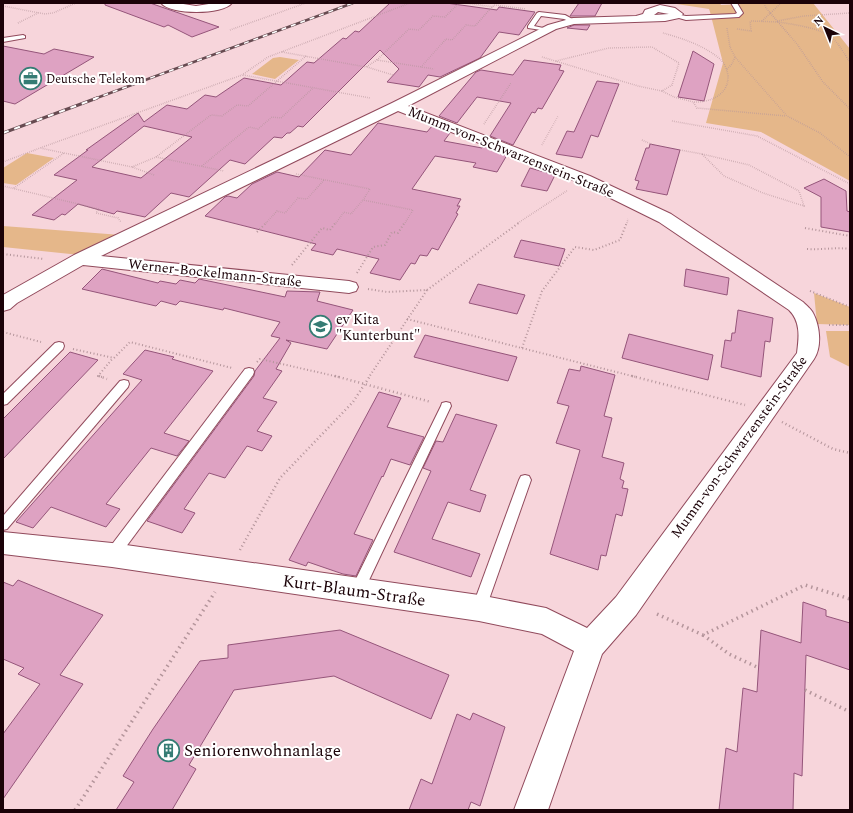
<svg xmlns="http://www.w3.org/2000/svg" width="853" height="813" font-family="Spectral,serif">
<rect width="100%" height="100%" fill="#f7d5db"/>
<g fill="#e5b78a">
<path d="M670 3H720L721 5 742 4 741 3H813L850 49V181L761 132 706 123 723 63 710 12 709 9Z"/>
<path d="M280 57 299 60 275 79 252 74 273 58Z"/>
<path d="M27 153 54 158 16 185 3 183V168Z"/>
<path d="M3 226 121 235 80 255 3 247Z"/>
<path d="M814 293 850 307V325L817 324Z"/>
<path d="M826 331H850V367L830 357Z"/>
</g>
<g fill="#dea2c2" stroke="#95557a" fill-rule="evenodd">
<path d="M105 3H150L219 27 192 37 168 25 164 27 105 5Z"/>
<path d="M390 3H446L497 10 499 7 535 12 519 35 499 32 480 58 440 77 428 75 419 87 387 82 399 69 380 50 303 127 298 126 290 133H287L282 138 274 137 245 164 230 160 189 197 171 193 145 217 117 211 114 214 78 204 65 215 62 214 54 220 32 215 77 180 54 175 88 150H86L138 113 144 122 167 105 187 109 205 95 216 97 244 78 281 85 307 62 314 63 343 38 346 39 355 31 359 32ZM144 126 192 137 141 178 92 167Z"/>
<path d="M579 3H602L595 16H570Z"/>
<path d="M574 25H590L587 30 567 28Z"/>
<path d="M3 46 44 54 54 49 94 57 15 104 3 101Z"/>
<path d="M693 51 714 64 704 101 678 97Z"/>
<path d="M524 60 561 65 559 70 564 71 542 109 538 108 535 113 532 112 513 145 490 136 511 103 477 97 457 123 439 116 476 72 481 70 513 75Z"/>
<path d="M597 81 619 84 598 137 591 135 582 158 556 154 567 131 574 132Z"/>
<path d="M378 123 427 132 432 126 450 133 444 141 482 148 483 146 507 155 497 172 473 167 476 163 435 156 412 189 461 199 457 206H460L456 213 458 214 438 250 432 248 427 256 420 255 415 264 411 263 400 280 370 273 379 259 337 249 333 255 311 250 316 244 205 216 225 197 228 196 237 198 252 184 277 172 299 177 325 150 351 155Z"/>
<path d="M650 144 680 150 667 195 636 189 639 181 635 180 646 148H649Z"/>
<path d="M530 168 555 175 547 191 521 186Z"/>
<path d="M824 179 846 191 847 211 850 212V232L821 227V197L804 188Z"/>
<path d="M521 240 565 249 559 266 514 257Z"/>
<path d="M102 269 158 283 160 281 176 284 180 280 195 283 199 279 285 297 287 291 320 292 317 301 353 310 327 349 286 340 291 343 276 369 282 371 263 398 277 402 257 431 272 436 262 451 247 446 225 478 209 473 184 509 195 513 182 533 147 521 254 376 255 371 280 338 271 336 280 322 224 308 223 310 180 301 176 305 161 301 156 306 82 289Z"/>
<path d="M686 269 729 278 727 295 684 286Z"/>
<path d="M478 284 525 295 517 314 469 303Z"/>
<path d="M738 310 773 318 770 342 765 341 761 377 721 367 725 340 731 341 732 333H735Z"/>
<path d="M629 334 713 355 708 380 622 358Z"/>
<path d="M425 335 517 357 508 381 414 357Z"/>
<path d="M145 350 174 357 172 359 213 371 164 433 189 441 177 456 151 448 106 504 120 509 106 527 51 507 33 528 16 522 142 380 123 374Z"/>
<path d="M70 352 98 360 3 459V419Z"/>
<path d="M581 366 615 375 604 416 612 418 602 457 624 463 620 479 624 481 622 488 628 489 622 516 616 514 606 556 601 555 598 570 550 554 580 450 556 443 569 406 557 403 569 369 580 371Z"/>
<path d="M379 392 401 398 387 427 424 437 410 465 391 459 383 477 382 476 354 534 373 540 356 576 343 574 308 562 306 566 289 560Z"/>
<path d="M456 414 497 425 470 490 486 495 480 512 448 502 432 539 480 554 471 577 394 552 431 471 423 468 436 441 443 442Z"/>
<path d="M18 580 103 615 60 675 83 684 3 799V734L40 684 18 674 24 668 3 659V582L13 586Z"/>
<path d="M803 602 826 610V616L850 623V670L806 655 802 776 794 773 793 810H719L726 748 737 752 743 688 757 692 761 630 801 643Z"/>
<path d="M340 630 449 675 431 719 334 676 234 690 189 765 196 769 172 810H116L134 782 123 776 153 729 200 661 228 658V645Z"/>
<path d="M473 713 505 727 480 806 471 802 468 810H409L421 779 432 784 457 714 470 720Z"/>
</g>
<g fill="none" stroke-linecap="round" stroke-linejoin="round">
<defs>
<g id="service">
<path d="M731 3H737L743 13 739 17 686 20 672 16 675 14 686 16 735 14 737 13Z"/>
<path d="M539 12 565 15 576 21 573 23 564 19 541 16 534 26 548 29V31L528 28V26L537 13Z"/>
<path d="M23 35 25 36V38L3 42V38Z"/>
<path d="M59 342 63 343 64 346 63 349 7 404 3 405V394L55 343Z"/>
<path d="M249 368 253 369 254 372 253 375 117 559 112 561 107 559 105 555 107 551 245 369Z"/>
<path d="M124 380 128 381 129 384 128 387 7 529 3 530V516L120 381Z"/>
<path d="M446 402 450 403 451 406 362 595 357 597 352 595 350 591 352 587 441 406 442 403Z"/>
<path d="M525 475 529 476 531 480 486 608 484 613 479 615 474 613 472 608 519 480 521 476Z"/>
</g>
<g id="minor">
<path d="M161 3H177L196 6 215 3H232C223 15 170 15 161 3Z"/>
<path d="M660 5 675 8 683 14 679 18 665 21 574 24 556 29 408 106 590 176 671 214 803 302C806 305 811 309 813 313 820 326 822 347 814 359L636 615 602 654 548 810H514L574 651 542 634 479 621 112 567 3 554V532L112 543 479 595 546 608 587 628 616 597 797 353C799 337 801 322 789 310L659 222 578 182 398 111 101 256 349 281 356 283 358 287 356 291 349 293 83 265 17 303 10 309 3 311V295L74 255 392 103 548 25 573 18 636 16 643 14 645 10ZM658 12 669 14 654 15Z"/>
</g>
</defs>
<use href="#service" stroke="#914a5c" stroke-width="2"/>
<use href="#minor" stroke="#914a5c" stroke-width="2"/>
<g stroke="#b4959b" stroke-width="1.5" stroke-dasharray="0.5 1.5" stroke-linecap="butt">
<path d="M466 3 493 7 494 5 526 9"/>
<path d="M3 6 45 14 53 13 76 3"/>
<path d="M751 21 778 22 766 8 764 3"/>
<path d="M762 21 781 3"/>
<path d="M777 21 804 16 850 13"/>
<path d="M778 22 797 44 823 82 850 109"/>
<path d="M779 22C795 25 817 27 831 37 839 43 844 54 850 62"/>
<path d="M18 23 38 13"/>
<path d="M727 28 730 47 735 57 787 116 820 133 850 157"/>
<path d="M737 29 751 31 750 21"/>
<path d="M230 30 306 3"/>
<path d="M663 33C682 38 708 47 722 61 726 66 727 70 728 76 729 95 709 103 693 102"/>
<path d="M282 52 366 67 377 60 434 69"/>
<path d="M542 57 638 86 662 91 672 85 679 63 652 47 609 48 556 61"/>
<path d="M377 60 409 29 419 30 433 16 445 17 459 3"/>
<path d="M367 67 393 75"/>
<path d="M421 67 446 39 452 40 466 25 475 26 492 7"/>
<path d="M727 69 732 64 735 57"/>
<path d="M243 75 370 98"/>
<path d="M662 91 674 97 693 102 697 108 786 116"/>
<path d="M672 121 757 136 850 184"/>
<path d="M484 124 511 83"/>
<path d="M642 140 653 145"/>
<path d="M542 145 558 116"/>
<path d="M680 150 702 154"/>
<path d="M702 154 749 165 799 191 804 206 763 193 724 176Z"/>
<path d="M156 157 224 171"/>
<path d="M3 162 40 148"/>
<path d="M202 166 249 127 258 129 272 117 281 118 313 88"/>
<path d="M132 167 156 157 211 115 222 116 237 105 248 106 306 56"/>
<path d="M296 174 370 189 363 200 413 210 405 223"/>
<path d="M154 175 132 167 40 148 242 75 268 57 410 3"/>
<path d="M3 186 99 209 96 213 118 218 121 222"/>
<path d="M14 188 64 153"/>
<path d="M266 223 277 211 285 213 298 198 307 199 324 180"/>
<path d="M336 223 344 212 351 214 363 200"/>
<path d="M518 223 568 190"/>
<path d="M627 223 628 219"/>
</g>
<g stroke="#b4959b" stroke-width="2" stroke-dasharray="1 2.5" stroke-linecap="butt">
<path d="M805 228 850 236"/>
<path d="M257 232 267 222"/>
<path d="M807 249C822 250 835 247 850 249"/>
<path d="M3 254 44 259"/>
<path d="M292 265 322 228 330 230 336 222"/>
<path d="M357 273 373 247 385 245 392 232 398 233 405 222"/>
<path d="M368 289 387 292 427 290 369 377"/>
<path d="M427 290 520 222"/>
<path d="M810 291 850 307"/>
<path d="M407 319 636 377"/>
<path d="M829 325H850"/>
<path d="M3 332 41 342"/>
<path d="M522 348 542 291 575 247 594 250 620 240 627 222"/>
<path d="M73 349 114 358 130 342 232 368"/>
<path d="M257 362 260 359 339 377"/>
<path d="M102 377 98 376 113 358"/>
</g>
<g stroke="#b4959b" stroke-width="2.5" stroke-dasharray="1 3" stroke-linecap="butt">
<path d="M99 376 107 379"/>
<path d="M335 376 431 402"/>
<path d="M632 376 745 405"/>
<path d="M782 422 833 449 850 453"/>
<path d="M240 550 280 478 353 402 370 376"/>
</g>
<g stroke="#b4959b" stroke-width="3.5" stroke-dasharray="1.5 4" stroke-linecap="butt">
<path d="M657 614 703 635 805 585 850 599"/>
<path d="M703 635 729 654 759 668"/>
<path d="M805 690 850 712"/>
<path d="M75 810 215 592"/>
</g>
<use href="#service" fill="#fff" fill-rule="evenodd"/>
<use href="#minor" fill="#fff" fill-rule="evenodd"/>
<defs>
<path id="rail-far1" d="M94 99 353 3"/>
<path id="rail" d="M3 133 97 98"/>
</defs>
<use href="#rail-far1" stroke="#674b51" stroke-width="2.5"/>
<use href="#rail" stroke="#674b51" stroke-width="3"/>
<use href="#rail-far1" stroke="#fff" stroke-width="1.5" stroke-dasharray="5" stroke-linecap="butt"/>
<use href="#rail" stroke="#fff" stroke-width="2" stroke-dasharray="6" stroke-linecap="butt"/>
</g>
<defs>
<symbol id="office-ring" viewBox="-11 -11 22 22"><circle r="9.5" fill="#fff" stroke="#357c74" stroke-width="1.5"/><path d="M-6-3h4V-5.5h4V-3h4V5H-6ZM-1-4.5V-3h2v-1.5ZM-6 0V1H6V0Z" fill="#357c74"/></symbol>
<symbol id="school-ring" viewBox="-11 -11 22 22"><circle r="9.5" fill="#fff" stroke="#357c74" stroke-width="1.5"/><path d="M0-5L7-2L0 1L-7-2ZM-4 1L0 2.5L4 1V4Q0 6-4 4Z" fill="#357c74"/></symbol>
<symbol id="building-ring" viewBox="-11 -11 22 22"><circle r="9.5" fill="#fff" stroke="#357c74" stroke-width="1.5"/><path d="M-4-6H4V6H1V3H-1V6H-4ZM-2.5-4.3h1.7v1.8h-1.7ZM.8-4.3h1.7v1.8H.8ZM-2.5-1h1.7V.8h-1.7ZM.8-1h1.7V.8H.8Z" fill="#357c74"/></symbol>
</defs>
<g fill-rule="evenodd">
<use href="#office-ring" x="18" y="66" width="25" height="25"/>
<use href="#school-ring" x="308" y="314" width="25" height="25"/>
<use href="#building-ring" x="156" y="738" width="25" height="25"/>
</g>
<g text-anchor="middle" dominant-baseline="central" stroke-width="4" stroke-linejoin="round" paint-order="stroke">
<g font-size="12" fill="#1b0208" stroke="#fff" text-anchor="start">
<text x="46" y="79">Deutsche Telekom</text>
</g>
<g font-size="14" fill="#1b0208" stroke="#fff">
<text transform="translate(511 152) rotate(22)">Mumm-von-Schwarzenstein-Straße</text>
<text transform="translate(215 273) rotate(6)">Werner-Bockelmann-Straße</text>
<text transform="translate(739 447) rotate(-54)">Mumm-von-Schwarzenstein-Straße</text>
</g>
<g font-size="14" fill="#1b0208" stroke="#fff" text-anchor="start">
<text x="336" y="319">ev Kita<tspan x="336" dy="16">"Kunterbunt"</tspan></text>
</g>
<g font-size="17" fill="#1b0208" stroke="#fff">
<text transform="translate(354 591) rotate(8)">Kurt-Blaum-Straße</text>
</g>
<g font-size="17" fill="#1b0208" stroke="#fff" text-anchor="start">
<text x="184" y="751">Seniorenwohnanlage</text>
</g>
</g>
<rect width="853" height="813" fill="none" stroke="#1b0208" stroke-width="8"/>
<g transform="translate(825 28) rotate(317)" stroke="#ffffff" stroke-width="3" paint-order="stroke">
<path d="M0-3L7 15L0 10L-7 15Z" fill="#1b0208"/>
<text y="-6" font-size="11" font-weight="bold" text-anchor="middle" fill="#1b0208">N</text>
</g>
</svg>
